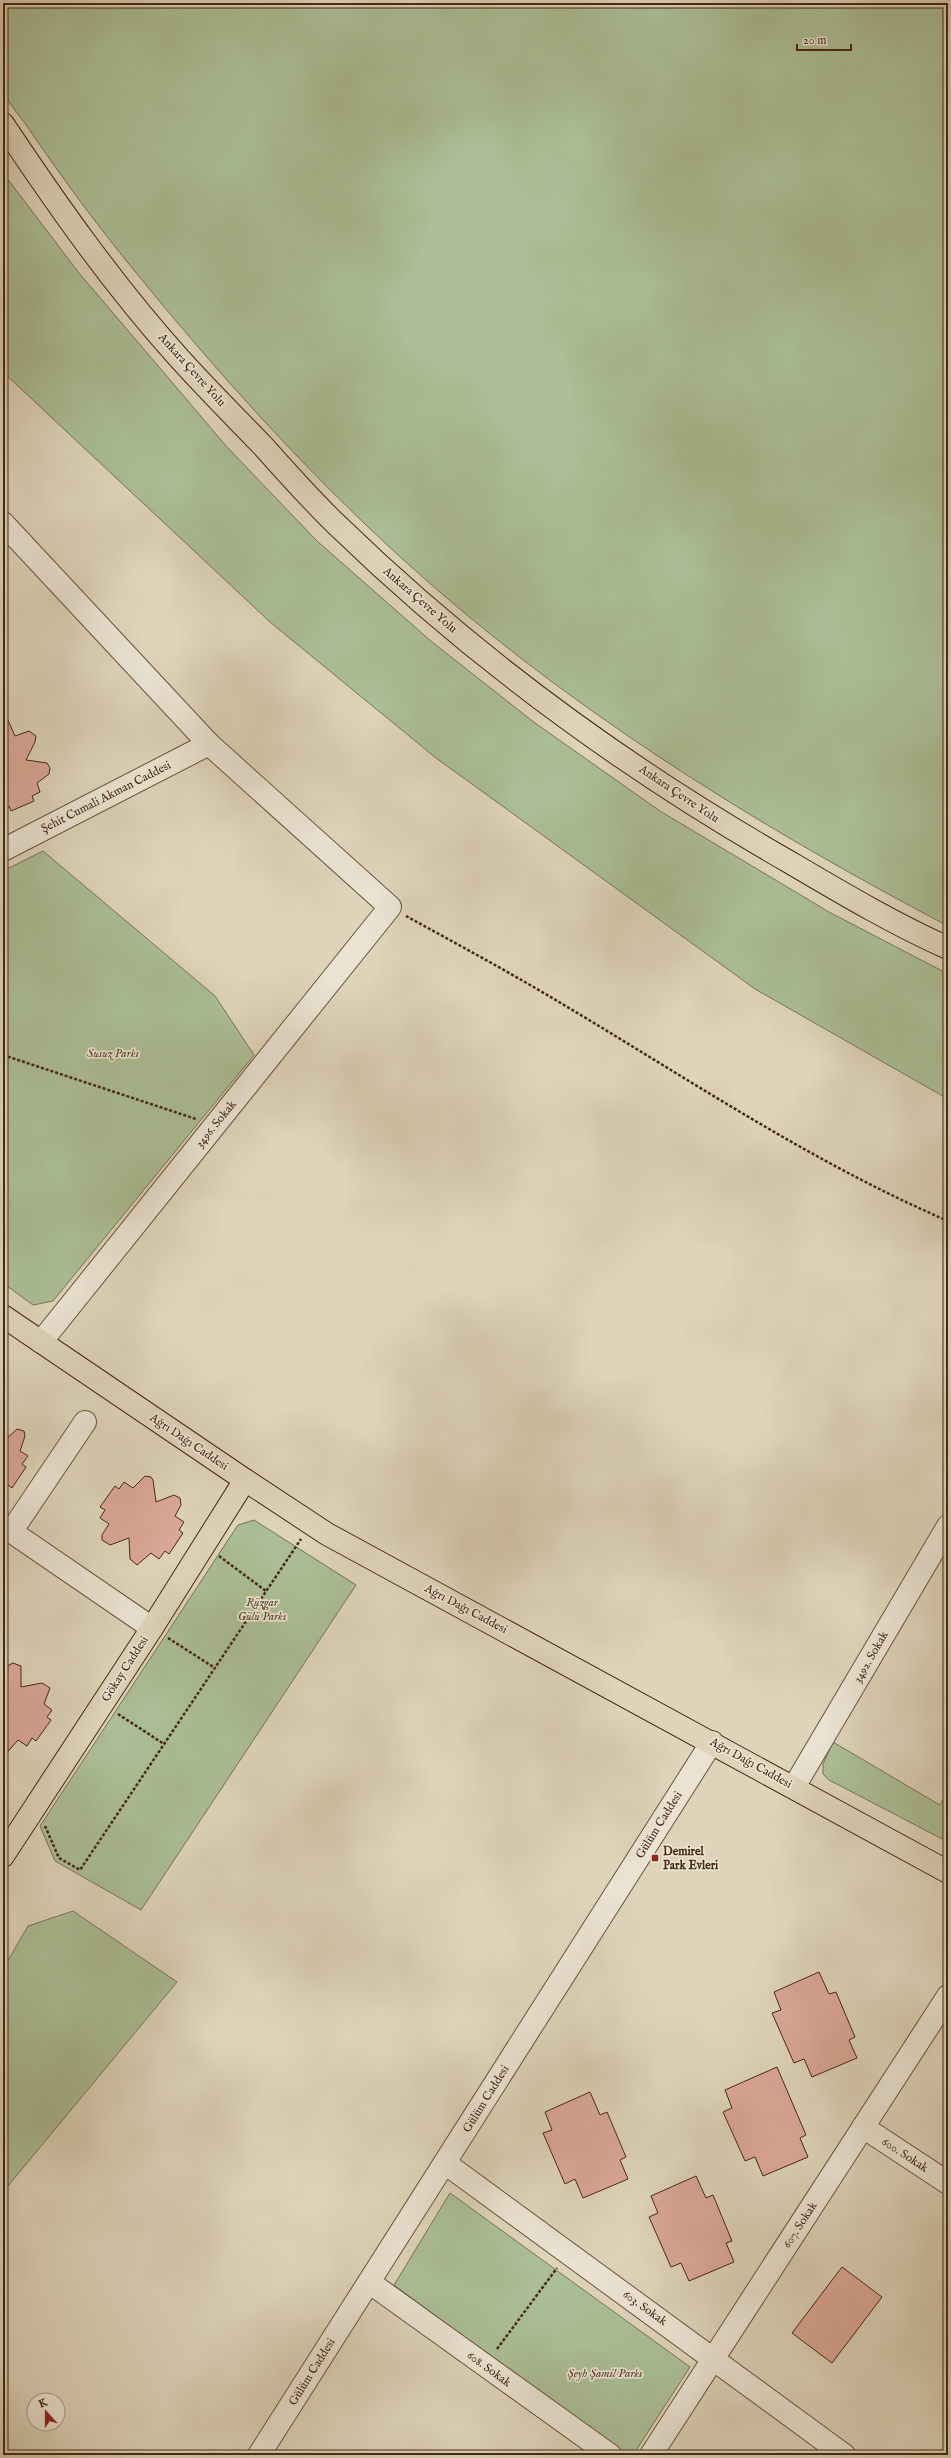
<svg xmlns="http://www.w3.org/2000/svg" width="951" height="2458" font-family="'IM FELL English',serif">
<rect width="100%" height="100%" fill="#ded4ba"/>
<filter id="stains"><feTurbulence type="fractalNoise" baseFrequency=".005" numOctaves="4"/><feColorMatrix values="0 0 0 0 .2 0 0 0 0 .09 0 0 0 0 .02 0 0 0 .5 -.17"/></filter>
<radialGradient id="worn" r=".72"><stop offset=".6" stop-color="#630" stop-opacity="0"/><stop offset="1" stop-color="#630" stop-opacity=".3"/></radialGradient>
<g fill="#abbe95" stroke="#787354">
<path d="M3 3H948V926C752 823 562 705 398 555 302 467 215 370 133 269 97 225 63 179 31 132 23 119 9 105 4 92 0 80 3 20 3 3Z"/>
<path d="M3 173 79 273 227 447 317 541 432 642 535 723 660 811 829 912 948 974V1099L755 989 436 758 270 622 3 372Z"/>
<path d="M43 851 215 996 254 1055 53 1301 33 1305 3 1283V871Z"/>
<path d="M254 1520 356 1585 141 1910 55 1861 40 1826 238 1525Z"/>
<path d="M833 1742 940 1805 948 1791V1842L829 1780 823 1774V1764Z"/>
<path d="M73 1911 177 1982 3 2192V1969L28 1926Z"/>
<path d="M450 2193 690 2367 633 2455H624L394 2285Z"/>
</g>
<g fill="#dba897" stroke="#452813">
<path d="M3 709 15 736 29 731 36 736 35 742 26 760 47 763 50 768 49 774 37 783 40 792 32 796 34 801 11 811 9 806 3 809Z"/>
<path d="M17 1429 24 1431 25 1436 20 1451 28 1456 22 1464 26 1467 12 1488 3 1481V1442Z"/>
<path d="M145 1476 151 1477 153 1480 156 1502 174 1495 180 1498 181 1505 175 1516 184 1522 179 1530 183 1533 169 1554 165 1551 159 1559 151 1553 137 1565 130 1559 129 1538 110 1545 102 1540V1535L109 1524 100 1518 105 1510 100 1507 115 1486 119 1489 124 1482 133 1488Z"/>
<path d="M13 1663 21 1666V1687L42 1683 50 1688 44 1704 52 1710 47 1717 51 1720 36 1741 32 1738 27 1746 18 1740 3 1757V1673L9 1665Z"/>
<path d="M819 1972 829 1994 836 1992 855 2037 849 2040 857 2058 812 2077 804 2059 794 2063 772 2013 781 2010 774 1992Z"/>
<path d="M777 2067 806 2135 800 2138 808 2157 763 2176 755 2157 745 2161 723 2112 732 2108 725 2090Z"/>
<path d="M590 2092 600 2115 607 2112 626 2157 620 2160 628 2179 583 2198 575 2179 565 2184 543 2133 552 2130 545 2112Z"/>
<path d="M696 2176 706 2198 713 2195 732 2241 726 2243 734 2262 689 2281 681 2263 671 2267 649 2217 658 2213 651 2196Z"/>
<path d="M842 2267 882 2297 832 2363 792 2333Z"/>
</g>
<g fill="none" stroke-linecap="round" stroke-linejoin="round">
<defs>
<g id="minor">
<path d="M3 523 209 744 390 907 41 1342"/>
<path d="M3 850 209 744"/>
<path d="M3 1526 152 1628"/>
<path d="M11 1532 85 1422"/>
<path d="M794 1787 948 1526"/>
<path d="M863 2127 948 2183"/>
<path d="M445 2163 844 2455"/>
<path d="M369 2282 610 2455"/>
<path d="M259 2455 712 1742"/>
<path d="M651 2455 948 1996"/>
</g>
<g id="major">
<path d="M3 1316 245 1480 327 1534 948 1872"/>
<path d="M3 1856 152 1628 245 1480"/>
</g>
<path id="highway" d="M3 124C57 205 114 286 179 358 206 388 235 417 263 446 287 473 311 500 337 525 472 656 628 770 791 863 842 893 894 924 948 948"/>
</defs>
<use href="#minor" stroke="#6b533d" stroke-width="24"/>
<use href="#major" stroke="#452813" stroke-width="24"/>
<use href="#highway" stroke="#452813" stroke-width="24"/>
<g stroke="#452813" stroke-width="2.5" stroke-dasharray="3 2" stroke-linecap="butt">
<path d="M406 916C457 944 509 972 559 1002 687 1078 811 1162 948 1221"/>
<path d="M3 1055 196 1119"/>
<path d="M219 1556 266 1591"/>
<path d="M168 1638 215 1668"/>
<path d="M118 1714 164 1744"/>
<path d="M45 1826 59 1858 80 1870 301 1539"/>
<path d="M497 2349 557 2268"/>
</g>
<use href="#minor" stroke="#eae3d2" stroke-width="22"/>
<use href="#major" stroke="#ded4ba" stroke-width="22"/>
<use href="#highway" stroke="#ded4ba" stroke-width="22"/>
</g>
<rect fill="#8f2418" stroke="#eae3d2" stroke-width="1.5" x="651" y="1854" width="8" height="8" rx="2"/>
<g text-anchor="middle" dominant-baseline="central" stroke-width="3.5" stroke-linejoin="round" paint-order="stroke">
<g font-size="12" fill="#452813" stroke="#eae3d2">
<text transform="translate(192 370) rotate(48)">Ankara Çevre Yolu</text>
<text transform="translate(420 600) rotate(41)">Ankara Çevre Yolu</text>
<text transform="translate(679 794) rotate(34)">Ankara Çevre Yolu</text>
<text transform="translate(106 797) rotate(-27)">Şehit Cumali Akman Caddesi</text>
<text transform="translate(216 1124) rotate(-51)">3496. Sokak</text>
<text transform="translate(189 1442) rotate(34)">Ağrı Dağı Caddesi</text>
<text transform="translate(466 1609) rotate(28)">Ağrı Dağı Caddesi</text>
<text transform="translate(871 1657) rotate(-60)">3492. Sokak</text>
<text transform="translate(125 1669) rotate(-57)">Gökay Caddesi</text>
<text transform="translate(751 1763) rotate(29)">Ağrı Dağı Caddesi</text>
<text transform="translate(659 1825) rotate(-58)">Gülüm Caddesi</text>
<text transform="translate(486 2099) rotate(-58)">Gülüm Caddesi</text>
<text transform="translate(905 2155) rotate(33)">600. Sokak</text>
<text transform="translate(800 2225) rotate(-57)">607. Sokak</text>
<text transform="translate(645 2308) rotate(36)">603. Sokak</text>
<text transform="translate(489 2369) rotate(36)">608. Sokak</text>
<text transform="translate(312 2372) rotate(-58)">Gülüm Caddesi</text>
</g>
<g font-size="12" font-style="italic" fill="#59462d" stroke="#eae3d2">
<text x="113" y="1053">Susuz Parkı</text>
<text x="262" y="1602">Rüzgar<tspan x="262" dy="14">Gülü Parkı</tspan></text>
<text x="605" y="2373">Şeyh Şamil Parkı</text>
</g>
<g font-size="12" font-weight="bold" fill="#452813" stroke="#eae3d2" text-anchor="start">
<text x="663" y="1851">Demirel<tspan x="663" dy="14">Park Evleri</tspan></text>
</g>
</g>
<rect width="951" height="2458" fill="none" stroke="#ded4ba" stroke-width="16"/>
<rect x="4" y="4" width="943" height="2450" fill="none" stroke="#452813" stroke-width="2"/>
<rect x="8" y="8" width="935" height="2442" fill="none" stroke="#452813"/>
<g transform="translate(46 2412) rotate(339)"><circle r="19" fill="#eae3d2" stroke="#a89886"/>
<path d="M0-3L7 15L0 10L-7 15Z" fill="#8f2418"/>
<text y="-6" font-size="11" font-weight="bold" text-anchor="middle" fill="#452813">K</text>
</g>
<path d="M797 44v6h54v-6" fill="none" stroke="#452813" stroke-width="2"/>
<text x="803" y="44" font-size="12" fill="#452813" stroke="#eae3d2" stroke-width="3" paint-order="stroke">20 m</text>
<rect width="100%" height="100%" filter="url(#stains)"/>
<rect width="100%" height="100%" fill="url(#worn)"/>
</svg>
